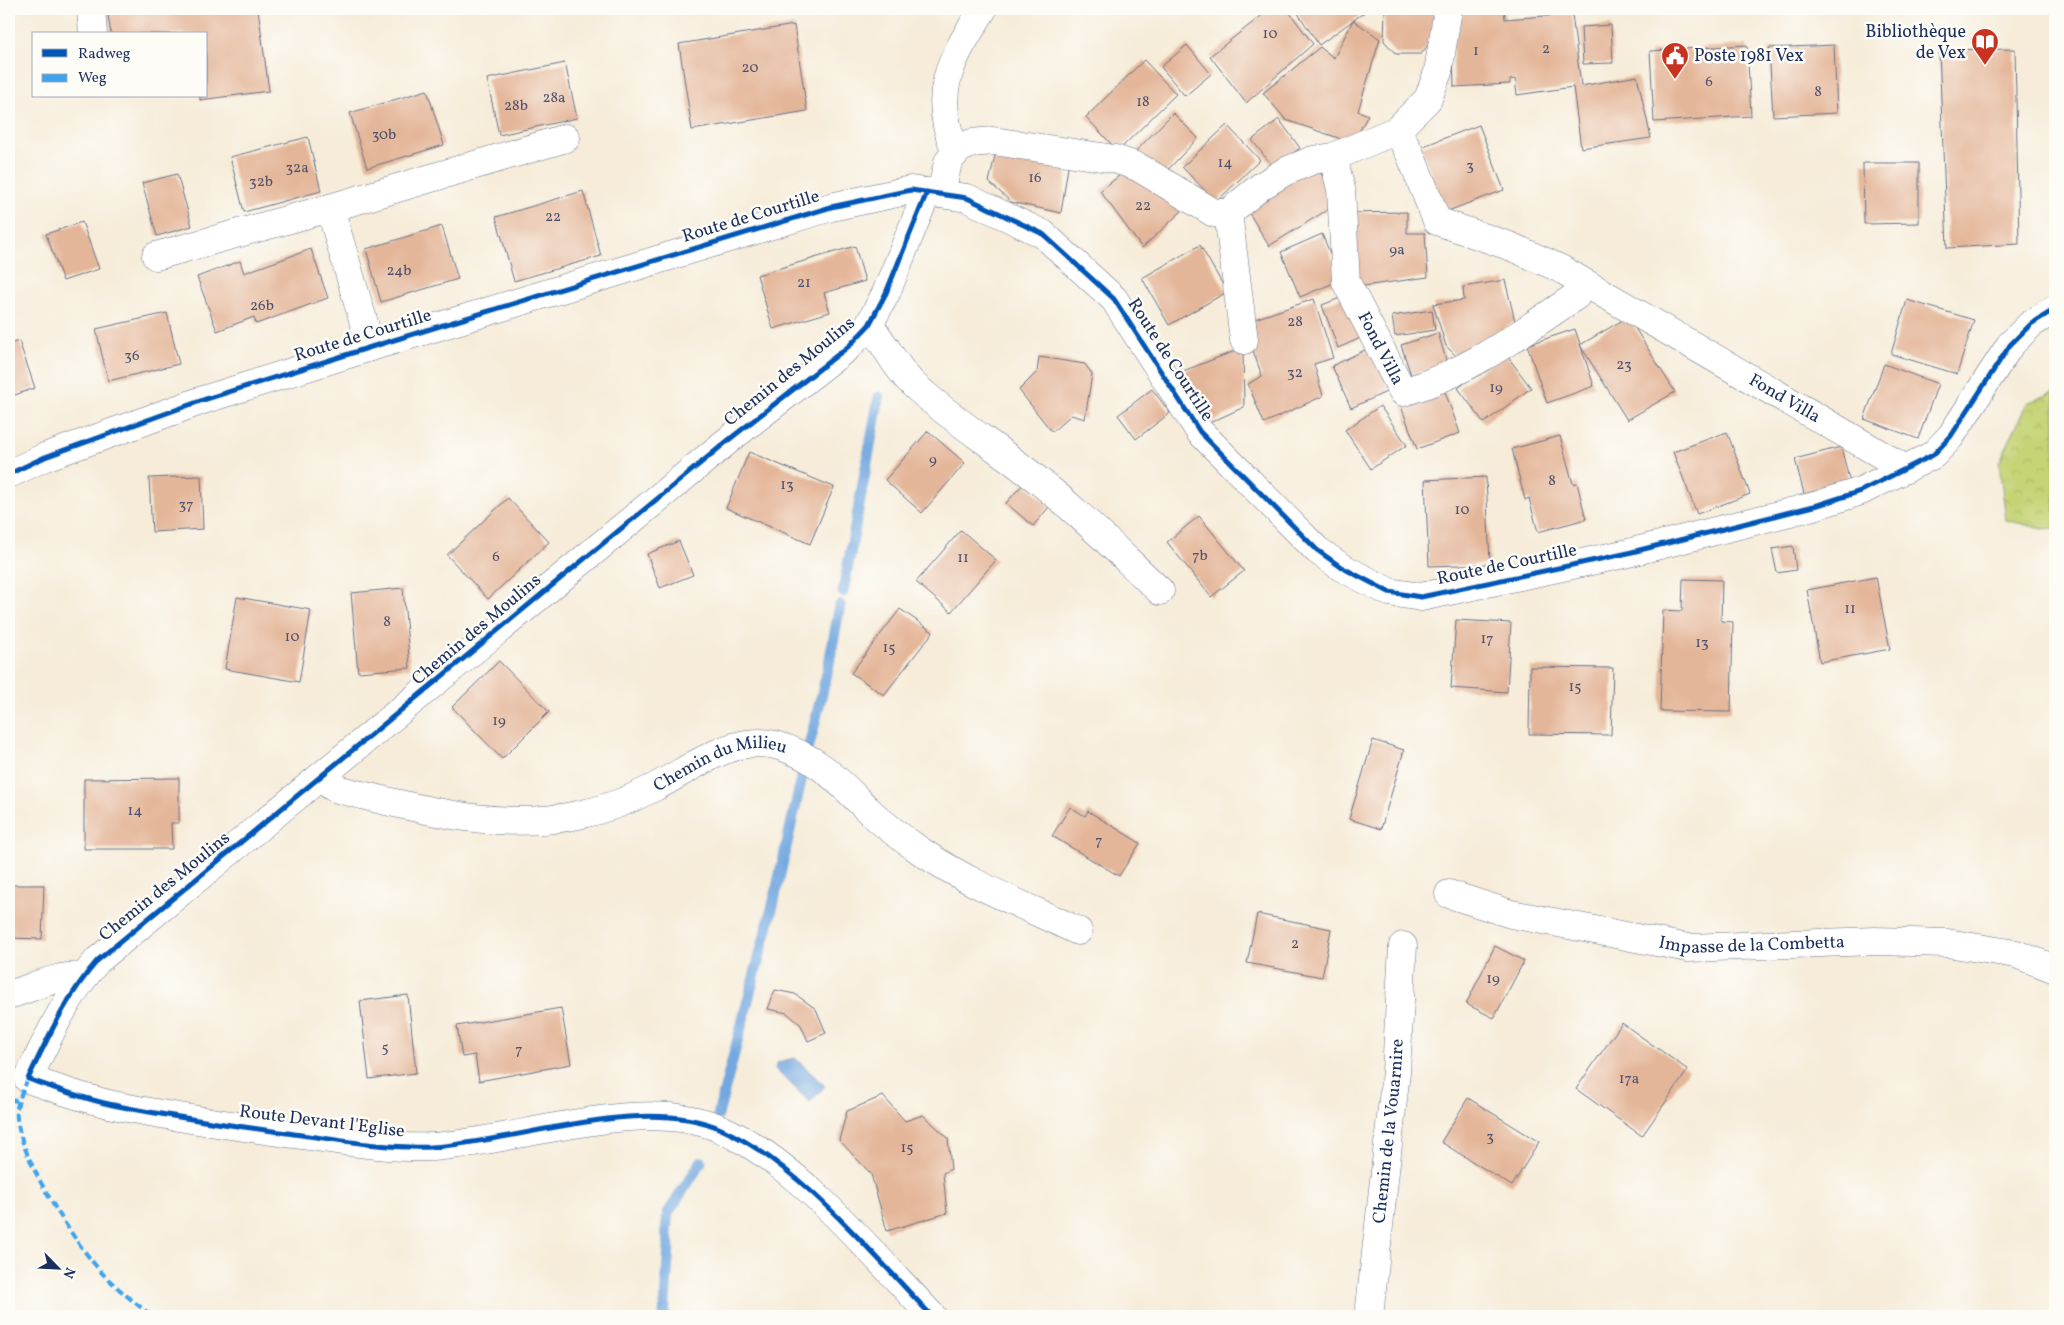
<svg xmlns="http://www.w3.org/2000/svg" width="2064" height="1325" font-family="Vollkorn,serif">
<defs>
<pattern id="park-crowns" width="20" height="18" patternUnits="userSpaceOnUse" patternTransform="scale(1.25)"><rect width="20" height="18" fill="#c6d476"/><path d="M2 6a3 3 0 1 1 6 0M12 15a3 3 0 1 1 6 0" fill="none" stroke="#aab668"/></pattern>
</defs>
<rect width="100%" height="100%" fill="#fdfcf7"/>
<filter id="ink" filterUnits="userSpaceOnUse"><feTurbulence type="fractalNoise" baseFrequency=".02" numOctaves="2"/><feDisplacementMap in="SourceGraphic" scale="10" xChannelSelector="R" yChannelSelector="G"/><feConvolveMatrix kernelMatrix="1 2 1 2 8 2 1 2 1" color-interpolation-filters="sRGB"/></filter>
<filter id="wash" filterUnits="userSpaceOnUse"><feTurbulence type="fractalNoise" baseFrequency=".0096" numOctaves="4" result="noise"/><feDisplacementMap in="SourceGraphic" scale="20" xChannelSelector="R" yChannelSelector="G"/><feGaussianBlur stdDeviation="1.12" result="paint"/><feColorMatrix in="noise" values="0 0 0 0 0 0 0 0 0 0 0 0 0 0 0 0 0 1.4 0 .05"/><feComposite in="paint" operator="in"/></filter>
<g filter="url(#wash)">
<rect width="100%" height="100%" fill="#f6ecd9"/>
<path fill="url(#park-crowns)" stroke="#70826a" d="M2055 392V528L2043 529 2006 520 1999 463 2027 403Z"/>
<path fill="#72a7df" stroke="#466b9e" d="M795 1058 825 1086 810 1102 775 1069 778 1062Z"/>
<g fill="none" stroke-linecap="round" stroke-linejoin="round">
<g stroke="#72a7df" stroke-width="11">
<path d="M843 592 879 397"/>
<path d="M809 746 828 669 840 605"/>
<path d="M718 1115 773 905 803 772"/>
<path d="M664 1316 669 1246 666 1231 668 1213 701 1162"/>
</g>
</g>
<g id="blocks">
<g fill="#e4b699">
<path d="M107 9H258L269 91 200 100V96H206V34H111Z"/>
<path d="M1270 9H1287L1313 44 1246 103 1210 56Z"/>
<path d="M1295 9H1369L1319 45Z"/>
<path d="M1385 9H1438L1437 34 1421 54H1396L1384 41Z"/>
<path d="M1496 9H1504L1505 19 1572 14 1581 86 1637 76 1651 138 1581 148 1573 87 1517 95 1515 79 1510 80V84L1454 87 1452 13Z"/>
<path d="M1353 20 1380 39 1358 111 1368 115 1353 143 1286 120 1263 93 1320 47 1334 58Z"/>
<path d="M794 25 807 111 692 130 679 44Z"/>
<path d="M1611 25 1613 63 1583 64 1581 27Z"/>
<path d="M1187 45 1211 74 1185 96 1161 67Z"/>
<path d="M1747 45 1751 116 1654 122 1650 51Z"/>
<path d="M1834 45 1837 113 1773 116 1769 48Z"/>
<path d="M2015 49 2019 244 1947 248 1939 50Z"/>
<path d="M1144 60 1176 94 1118 151 1086 117Z"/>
<path d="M565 63 577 118 499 135 487 79Z"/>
<path d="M427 90 444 145 367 168 350 113Z"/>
<path d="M1173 113 1198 138 1161 177 1135 152Z"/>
<path d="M1279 119 1300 148 1274 168 1252 140Z"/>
<path d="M1227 125 1260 160 1216 202 1182 167Z"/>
<path d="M1479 125 1504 190 1445 212 1421 147Z"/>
<path d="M308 137 321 191 244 212 230 157Z"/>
<path d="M996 151 1069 160 1061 213 1011 202 989 182Z"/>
<path d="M1314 163 1340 202 1269 246 1245 206Z"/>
<path d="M1863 163H1919V223L1864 224Z"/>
<path d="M1125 171 1184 209 1142 248 1100 191Z"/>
<path d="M177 174 192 226 157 236 142 183Z"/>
<path d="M583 191 601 256 514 281 496 217Z"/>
<path d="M1407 212V233H1425L1428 277 1357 287 1347 213Z"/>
<path d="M82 222 99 269 63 281 46 234Z"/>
<path d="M442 226 458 279 381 302 366 249Z"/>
<path d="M1322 234 1341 280 1300 297 1281 252Z"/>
<path d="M1200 245 1227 292 1169 325 1142 278Z"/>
<path d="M855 246 865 281 824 293 830 312 773 329 757 275Z"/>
<path d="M311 249 328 298 256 324 254 317 217 331 197 277 240 261 244 273Z"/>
<path d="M1505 280 1515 321 1461 361 1446 346 1433 304 1464 300 1463 287Z"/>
<path d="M1348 295 1365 336 1338 348 1322 305Z"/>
<path d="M1314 299 1333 358 1314 364 1323 396 1264 423 1248 384 1262 376 1243 323Z"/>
<path d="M1907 300 1974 320 1957 374 1891 354Z"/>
<path d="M1432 310 1435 330 1395 336 1392 316Z"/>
<path d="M167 313 179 364 108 381 96 329Z"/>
<path d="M1628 317 1675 392 1627 420 1580 345Z"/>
<path d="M1575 329 1594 386 1547 403 1527 345Z"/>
<path d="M1438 333 1447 363 1411 375 1401 345Z"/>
<path d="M19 341 35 388 9 397V344Z"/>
<path d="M1373 346 1393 389 1351 408 1332 366Z"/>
<path d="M1243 348 1244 407 1205 425 1183 371Z"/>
<path d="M1505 353 1531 388 1484 423 1458 388Z"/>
<path d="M1039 357 1085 364 1092 374 1085 419 1071 415 1052 432 1019 390 1037 372Z"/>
<path d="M1884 364 1938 384 1918 439 1864 419Z"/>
<path d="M1152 389 1170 413 1136 439 1118 415Z"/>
<path d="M1444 389 1460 433 1417 449 1401 406Z"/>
<path d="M1380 406 1407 445 1371 469 1345 430Z"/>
<path d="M928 431 965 463 922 513 885 480Z"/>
<path d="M1727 432 1750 494 1697 514 1673 452Z"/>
<path d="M1560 436 1573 484 1577 483 1586 519 1538 532 1529 498 1525 500 1512 449Z"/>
<path d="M1841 447 1850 483 1804 494 1795 459Z"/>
<path d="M749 452 834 487 810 544 726 508Z"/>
<path d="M201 476 203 529 152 532 149 478Z"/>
<path d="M1486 477 1490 564 1429 566 1425 480Z"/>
<path d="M1024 483 1050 506 1033 526 1006 503Z"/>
<path d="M508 498 549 542 488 599 447 555Z"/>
<path d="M1199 516 1244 571 1211 597 1167 542Z"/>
<path d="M961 530 996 560 951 612 916 582Z"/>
<path d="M679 541 693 575 660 588 647 554Z"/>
<path d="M1793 546 1796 570 1777 573 1772 549Z"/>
<path d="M1876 577 1890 649 1820 662 1807 590Z"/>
<path d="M1683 579 1722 580 1721 621 1733 622 1731 712 1660 711 1663 610 1682 611Z"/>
<path d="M403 588 410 668 358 672 351 593Z"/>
<path d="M237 597 311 610 299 682 225 669Z"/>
<path d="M900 609 933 632 884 695 851 673Z"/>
<path d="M1456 620 1511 623 1507 692 1451 688Z"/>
<path d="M499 661 549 712 502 759 452 707Z"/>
<path d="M1530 667 1613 668 1611 735 1529 734Z"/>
<path d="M1373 740 1404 750 1381 829 1349 819Z"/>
<path d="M179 778V823H171L172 849H84V779Z"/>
<path d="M1070 807 1085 816 1088 811 1140 843 1119 876 1052 836Z"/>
<path d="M9 885H44L42 939 9 938Z"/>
<path d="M1257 914 1331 929 1322 977 1247 963Z"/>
<path d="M1495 946 1524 961 1494 1018 1466 1004Z"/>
<path d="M775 990 795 994 816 1009 826 1033 808 1041 801 1025 787 1013 768 1009Z"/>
<path d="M408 995 416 1073 369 1079 360 1001Z"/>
<path d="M561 1008 571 1064 479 1081 475 1055 462 1057 457 1026Z"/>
<path d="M1622 1023 1688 1070 1642 1136 1576 1089Z"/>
<path d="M883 1096 905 1121 923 1115 948 1138 951 1169 943 1173 947 1213 887 1231 871 1174 839 1140 847 1111Z"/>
<path d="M1468 1098 1539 1142 1512 1186 1441 1142Z"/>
</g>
</g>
</g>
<g filter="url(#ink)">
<use href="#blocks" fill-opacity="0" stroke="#687189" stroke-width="1"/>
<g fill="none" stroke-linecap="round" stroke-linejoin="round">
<defs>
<g id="minor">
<path d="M91 9 93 34"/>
<path id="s1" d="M1397 130 1410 154 1437 221 1512 247 1561 269 1906 469"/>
<path d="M956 152C929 92 952 59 983 9"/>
<path id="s2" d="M1333 157 1341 189 1346 282 1403 392C1467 374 1521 333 1576 296L1585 284"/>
<path d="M927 192 886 293 869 325 849 346 731 438 98 960C67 995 48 1037 28 1079 57 1089 87 1100 118 1106 176 1118 236 1126 294 1134 340 1140 386 1149 432 1147 518 1142 642 1094 721 1129 797 1162 875 1257 932 1316"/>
<path d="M941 194 948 162 959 149 972 143 993 141 1115 159 1138 167 1214 213H1228"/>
<path d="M1228 213 1260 187 1284 172 1313 160 1333 157 1397 130 1428 99 1438 72 1448 9"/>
<path d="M1228 213 1244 340"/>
<path d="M156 256 330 208"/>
<path d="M869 325C886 344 895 368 915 386 951 419 992 444 1030 474 1076 509 1118 552 1160 591"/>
<path d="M371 347 330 208 566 138"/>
<path d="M9 474 45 457 203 400 371 347 831 207 911 190 967 198 1043 234 1114 299 1200 432 1317 550 1341 567 1389 592 1421 597 1624 554 1818 505 1861 491 1933 455 1951 436 2010 345 2031 324 2055 309"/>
<path id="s3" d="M322 776 331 786 341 790C419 809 498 832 578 815 603 810 628 801 651 789 687 772 731 734 775 745 815 755 839 781 867 809 884 825 903 839 922 852 969 884 1026 906 1078 931"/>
<path id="s4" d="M1449 894 1511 914 1688 948 1875 941 1947 943 2016 954 2055 969"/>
<path d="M9 995C32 988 59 974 83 977"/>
<path id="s5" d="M1369 1316 1396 1072 1403 946"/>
</g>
</defs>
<use href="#minor" stroke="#687189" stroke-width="29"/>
<use href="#minor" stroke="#fff" stroke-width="28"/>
<g stroke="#3da3ed" stroke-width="4" stroke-dasharray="8 4" stroke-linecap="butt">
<path d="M28 1079C24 1088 19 1098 17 1108 12 1148 75 1244 103 1274 118 1289 135 1303 152 1316"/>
<path d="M9 1100 19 1101"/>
</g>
<defs>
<g id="cycleway">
<path d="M927 192 886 293 869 325 849 346 731 438 98 960C67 995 48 1037 28 1079 57 1089 87 1100 118 1106 176 1118 236 1126 294 1134 340 1140 386 1149 432 1147 518 1142 642 1094 721 1129 797 1162 875 1257 932 1316"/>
<path d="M9 474 45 457 203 400 371 347 831 207 911 190 967 198 1043 234 1114 299 1200 432 1317 550 1341 567 1389 592 1421 597 1624 554 1818 505 1861 491 1933 455 1951 436 2010 345 2031 324 2055 309"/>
</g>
</defs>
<use href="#cycleway" stroke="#fdfcf7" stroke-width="8"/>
<use href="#cycleway" stroke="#0057b8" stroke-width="5"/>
</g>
</g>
<defs>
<symbol id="library-pin" viewBox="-11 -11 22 30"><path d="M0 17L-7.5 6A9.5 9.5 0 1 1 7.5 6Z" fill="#c8321e" stroke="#fdfcf7"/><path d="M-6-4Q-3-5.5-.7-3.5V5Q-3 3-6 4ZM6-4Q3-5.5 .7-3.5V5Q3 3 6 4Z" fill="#fff"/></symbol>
<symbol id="civic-pin" viewBox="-11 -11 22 30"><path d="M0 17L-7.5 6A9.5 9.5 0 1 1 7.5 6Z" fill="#c8321e" stroke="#fdfcf7"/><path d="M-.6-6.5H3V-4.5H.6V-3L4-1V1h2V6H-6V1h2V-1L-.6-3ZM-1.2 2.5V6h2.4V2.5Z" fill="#fff"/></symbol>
</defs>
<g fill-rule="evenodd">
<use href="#library-pin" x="1969" y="26" width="32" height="43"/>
<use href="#civic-pin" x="1659" y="40" width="32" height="43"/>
</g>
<g text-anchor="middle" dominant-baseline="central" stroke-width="5" stroke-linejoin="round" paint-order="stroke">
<g font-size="15" fill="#4d516d">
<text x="1270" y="34">10</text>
<text x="1546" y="49">2</text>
<text x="1476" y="51">1</text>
<text x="750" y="68">20</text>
<text x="1709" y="82">6</text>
<text x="1818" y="92">8</text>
<text x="554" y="98">28a</text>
<text x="1143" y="102">18</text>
<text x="516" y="106">28b</text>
<text x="384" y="135">30b</text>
<text x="1225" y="163">14</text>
<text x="1470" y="166">3</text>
<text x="297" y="168">32a</text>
<text x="1035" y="178">16</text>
<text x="261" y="182">32b</text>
<text x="1143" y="206">22</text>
<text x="553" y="217">22</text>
<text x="1397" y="250">9a</text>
<text x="399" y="271">24b</text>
<text x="804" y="283">21</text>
<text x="262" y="306">26b</text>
<text x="1295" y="322">28</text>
<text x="132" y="356">36</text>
<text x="1624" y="365">23</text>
<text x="1295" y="373">32</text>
<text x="1496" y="388">19</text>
<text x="933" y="460">9</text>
<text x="1552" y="481">8</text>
<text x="787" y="485">13</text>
<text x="186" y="505">37</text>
<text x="1462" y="510">10</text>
<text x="1200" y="556">7b</text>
<text x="496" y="557">6</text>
<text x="963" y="558">11</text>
<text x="1850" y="609">11</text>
<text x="387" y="622">8</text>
<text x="292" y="637">10</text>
<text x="1487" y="639">17</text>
<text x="1702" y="643">13</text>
<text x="889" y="648">15</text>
<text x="1575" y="687">15</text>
<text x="499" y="721">19</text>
<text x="135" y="811">14</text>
<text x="1099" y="841">7</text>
<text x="1295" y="944">2</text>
<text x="1493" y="979">19</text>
<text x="385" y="1048">5</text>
<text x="519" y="1050">7</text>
<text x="1629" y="1079">17a</text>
<text x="1490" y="1137">3</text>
<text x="907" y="1148">15</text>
</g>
<g font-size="18" fill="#1b2f5e" stroke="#fdfcf7" text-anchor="end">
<text x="1966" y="32">Bibliothèque<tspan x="1966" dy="21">de Vex</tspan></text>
<text x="1694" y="56" text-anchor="start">Poste 1981 Vex</text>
</g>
<g font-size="18" fill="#1b2f5e" stroke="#fdfcf7">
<text transform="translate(751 217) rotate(-17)">Route de Courtille</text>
<text transform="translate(363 336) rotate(-17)">Route de Courtille</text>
<text stroke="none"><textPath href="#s2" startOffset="201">Fond Villa</textPath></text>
<text transform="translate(1170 360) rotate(57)">Route de Courtille</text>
<text transform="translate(790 372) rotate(-39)">Chemin des Moulins</text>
<text stroke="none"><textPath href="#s1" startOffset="491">Fond Villa</textPath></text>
<text transform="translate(1507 565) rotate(-12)">Route de Courtille</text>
<text transform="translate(477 630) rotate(-40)">Chemin des Moulins</text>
<text stroke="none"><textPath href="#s3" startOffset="418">Chemin du Milieu</textPath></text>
<text transform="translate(165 887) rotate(-39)">Chemin des Moulins</text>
<text stroke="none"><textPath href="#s4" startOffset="309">Impasse de la Combetta</textPath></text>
<text transform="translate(322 1122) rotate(7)">Route Devant l'Eglise</text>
<text stroke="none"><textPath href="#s5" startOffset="186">Chemin de la Vouarnire</textPath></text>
</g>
</g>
<rect width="2064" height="1325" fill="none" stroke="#fdfcf7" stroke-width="30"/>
<rect x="32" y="32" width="175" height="65" fill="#fdfcf7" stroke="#a3aaba"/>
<rect x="42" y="49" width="25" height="8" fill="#0057b8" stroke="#a3aaba"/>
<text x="78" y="58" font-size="15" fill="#1b2f5e">Radweg</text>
<rect x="42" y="74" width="25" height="8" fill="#3da3ed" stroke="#a3aaba"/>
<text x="78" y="82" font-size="15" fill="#1b2f5e">Weg</text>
<g transform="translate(58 1268) rotate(114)" stroke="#fdfcf7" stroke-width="4" paint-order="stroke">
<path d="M0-4L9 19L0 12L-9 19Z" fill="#1b2f5e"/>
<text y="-8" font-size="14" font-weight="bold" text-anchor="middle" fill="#1b2f5e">N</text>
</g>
</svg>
